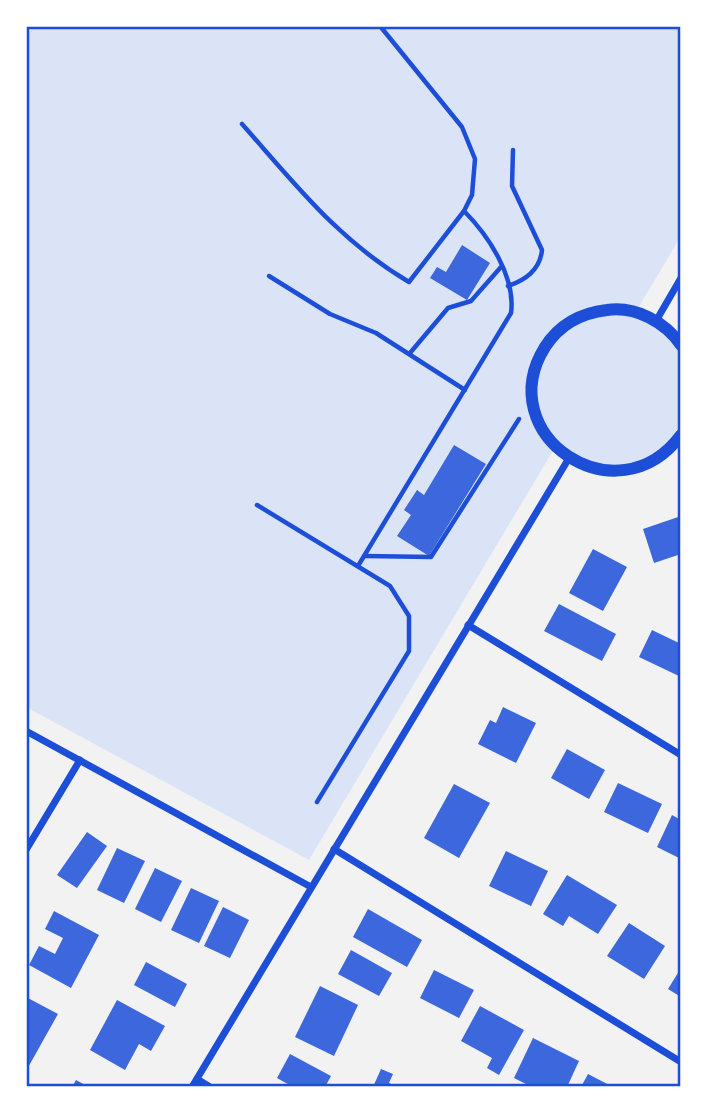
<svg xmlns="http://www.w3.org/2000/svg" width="707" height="1113" font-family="Figtree,sans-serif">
<rect width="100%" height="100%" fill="#f2f2f2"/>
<path fill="#dbe4f7" d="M26 26H681V236L634 315 652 323 681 353V427C665 451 632 475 602 466 587 462 571 451 557 444L309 860 26 707Z"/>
<g fill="#3d67dc">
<path d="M462 245 490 263 467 300 430 278 437 267 446 272Z"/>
<path d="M454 445 486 464 429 556 397 536 411 515 404 510 417 490 424 495Z"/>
<path d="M681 516V554L654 563 643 529Z"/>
<path d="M593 549 627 567 603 611 569 593Z"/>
<path d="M559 604 616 634 602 661 544 631Z"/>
<path d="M652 630 681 644V677L639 657Z"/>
<path d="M503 707 536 723 516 763 478 744 490 720 496 723Z"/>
<path d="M567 749 605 770 589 799 551 778Z"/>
<path d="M618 783 662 804 648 833 604 812Z"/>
<path d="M454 784 490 803 459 858 424 838Z"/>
<path d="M672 815 681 820V859L657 847Z"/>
<path d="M87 832 107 846 77 888 57 875Z"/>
<path d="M117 848 145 861 124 903 97 890Z"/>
<path d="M506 851 548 871 531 906 489 886Z"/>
<path d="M155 868 182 881 161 922 135 909Z"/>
<path d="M567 875 617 905 598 934 569 916 563 926 543 914Z"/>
<path d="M191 888 219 901 199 943 171 930Z"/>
<path d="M223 907 249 920 230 958 204 946Z"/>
<path d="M368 909 422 940 407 967 353 937Z"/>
<path d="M54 911 99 935 71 988 29 965 39 946 55 954 63 938 45 929Z"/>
<path d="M629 923 665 946 644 979 607 956Z"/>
<path d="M351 950 392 973 379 996 338 974Z"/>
<path d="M146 962 187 984 175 1007 134 985Z"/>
<path d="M681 968V997L668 989Z"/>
<path d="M434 970 474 990 459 1018 420 998Z"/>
<path d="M320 986 358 1005 334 1056 295 1037Z"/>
<path d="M26 997 58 1014 26 1071Z"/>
<path d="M117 1000 165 1026 151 1051 139 1044 125 1070 90 1050Z"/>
<path d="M480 1006 524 1030 499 1075 487 1068 492 1058 461 1041Z"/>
<path d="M533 1038 579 1061 567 1087H532L514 1078Z"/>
<path d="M290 1054 331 1076 325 1087H293L277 1078Z"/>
<path d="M381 1069 393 1074 389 1083 398 1087H373Z"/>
<path d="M588 1074 613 1087H581Z"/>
<path d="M76 1080 89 1087H72Z"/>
</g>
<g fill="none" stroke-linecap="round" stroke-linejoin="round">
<g stroke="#1d4ed8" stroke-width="4.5">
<path d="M242 124C296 185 338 240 409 282L464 211 472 195 475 159 462 127 380 26"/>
<path d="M269 276 330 314 376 333 465 390"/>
<path d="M508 286C526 280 540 270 542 250L512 186 513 150"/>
<path d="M410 353 448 308 471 301 501 267"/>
<path d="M257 505 390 586 409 616V651L317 802"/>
<path d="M365 556 431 557 519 419"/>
<path d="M358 566 511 313C516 277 488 235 464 211"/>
</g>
<g stroke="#1d4ed8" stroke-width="7">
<path d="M656 321 681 278"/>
<path d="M468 625 681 755"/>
<path d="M26 731 311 887"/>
<path d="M334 849 681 1062"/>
<path d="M26 850 80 760"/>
<path d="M197 1079 210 1087"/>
<path d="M192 1087 569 458"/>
</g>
<path stroke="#1d4ed8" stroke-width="12" d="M681 345C665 322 636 306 607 310 581 313 559 325 545 347 490 435 617 521 681 435"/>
</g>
<rect width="707" height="1113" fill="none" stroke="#ffffff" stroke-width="56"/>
<rect x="28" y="28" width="651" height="1057" fill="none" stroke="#1d4ed8" stroke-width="2.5"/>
</svg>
